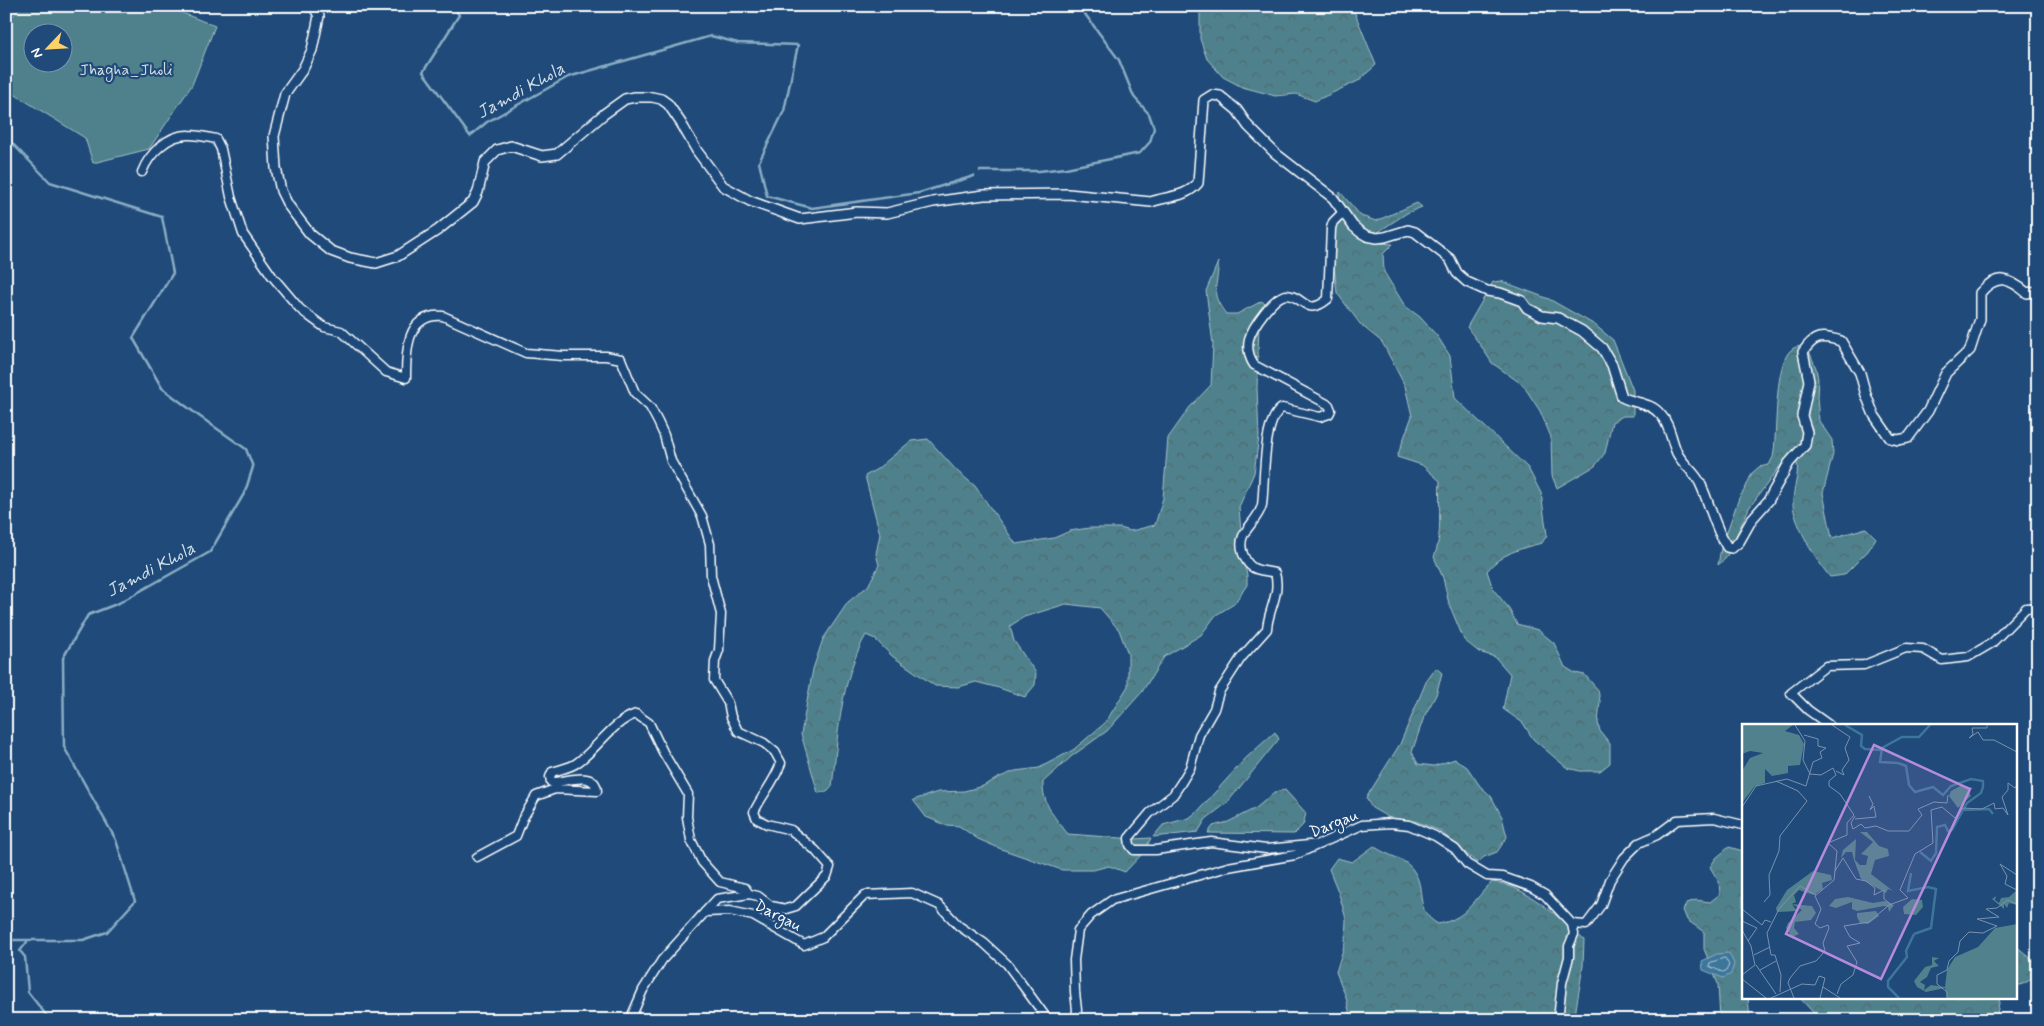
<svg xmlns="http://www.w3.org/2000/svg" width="2044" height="1026" font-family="Mynerve,sans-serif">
<defs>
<pattern id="forest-crowns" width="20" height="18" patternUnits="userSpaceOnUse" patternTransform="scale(1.25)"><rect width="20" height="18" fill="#50818c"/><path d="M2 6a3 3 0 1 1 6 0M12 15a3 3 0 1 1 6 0" fill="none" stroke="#4e696f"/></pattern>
</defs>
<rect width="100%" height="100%" fill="#1f4a7a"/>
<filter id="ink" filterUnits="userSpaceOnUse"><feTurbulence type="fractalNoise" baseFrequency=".02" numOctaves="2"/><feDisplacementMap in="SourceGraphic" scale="10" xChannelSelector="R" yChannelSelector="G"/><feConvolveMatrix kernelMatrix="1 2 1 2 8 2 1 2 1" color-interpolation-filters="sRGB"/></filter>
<g filter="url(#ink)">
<g fill="url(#forest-crowns)" stroke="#a8c0c6">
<path d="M1200 6H1352L1376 65 1358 81 1315 101 1296 94 1275 96 1261 92 1242 87 1223 77 1207 59 1200 39Z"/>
<path d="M1340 192 1361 216 1376 221 1417 203 1422 207 1407 213 1378 232 1381 243 1393 244 1383 254 1384 272 1405 306 1420 317 1438 337 1450 356 1455 398 1528 468 1541 493 1547 535 1542 543C1521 548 1500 554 1487 571L1493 589 1508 607 1517 624 1538 630 1554 643 1565 667 1575 673 1585 675 1598 690 1600 701 1598 723 1600 731 1610 744V763L1600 771H1580L1567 768 1533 739 1523 723 1503 709 1510 674 1495 657 1479 652 1464 640 1449 604 1443 578 1434 557C1443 537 1438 505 1440 481L1422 465 1397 457 1412 416 1405 386 1382 342 1361 325 1337 293 1334 267V228Z"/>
<path d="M1218 262C1219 288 1208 291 1226 314H1237L1262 301 1268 307 1259 323 1257 388 1259 437 1254 473 1239 507 1243 558 1247 575V585L1234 604 1216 615 1201 635 1164 657 1142 692 1107 731 1072 756 1043 782C1042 804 1055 818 1068 834L1134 839 1151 838 1144 852 1125 872 1109 866 1093 870H1062L1001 849 978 839 959 826 946 825 926 817 913 800 938 792 964 791 983 786 1000 777 1015 771 1039 768 1073 750 1105 723 1128 686V654L1119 630 1100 608 1066 604 1024 617 1010 626 1014 641 1036 673 1035 685 1025 697 999 688 976 682 958 687 935 686 892 656 875 639 866 635C840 681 838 736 832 787L827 792 818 793 801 734 813 669 823 639 848 602 868 586 879 565 876 554 880 534 865 476 877 469 911 441 928 439 957 471 975 486 1016 544 1054 538 1070 531 1089 528H1120L1131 531 1155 525 1163 498 1168 438 1190 407 1211 385 1213 344 1206 291Z"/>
<path d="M1501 281 1549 299 1595 325 1613 340 1633 390V416H1623L1612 422 1605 453 1595 466 1557 488 1552 476 1551 437 1540 411 1523 385 1492 363 1481 346 1467 327 1493 282Z"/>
<path d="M1807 346 1816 368 1818 379 1817 397 1819 421 1832 440 1833 454 1823 493 1832 538 1866 528 1876 538 1868 551 1844 575 1830 577C1818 563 1794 524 1793 505 1792 487 1802 473 1795 455L1784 461 1749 508 1726 558 1718 565 1721 548 1739 498 1745 489 1752 473 1759 467 1769 465 1773 457C1778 433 1773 363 1792 349 1796 346 1803 346 1807 346Z"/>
<path d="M1436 668 1442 673 1436 695 1424 717 1412 752 1418 764 1434 766 1455 759 1467 767 1480 786 1491 796 1502 817 1507 837 1497 852 1484 857 1477 863 1440 831 1415 821 1400 824 1372 808 1366 798 1400 744 1426 682Z"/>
<path d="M1275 732 1279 739 1227 803 1206 819 1198 832 1153 837 1163 825 1189 818 1198 811 1246 758Z"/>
<path d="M1285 790 1306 813 1303 825 1294 834 1208 833 1213 826 1228 822 1256 808 1275 792Z"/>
<path d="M1374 846C1387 857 1407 857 1415 873 1426 892 1414 910 1438 924 1467 919 1473 900 1492 882 1525 885 1560 918 1584 940L1583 966 1576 1009V1020H1351L1346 997 1336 972 1345 943 1346 919 1339 894 1329 869 1337 858 1352 862Z"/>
<path d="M1729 847 1743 851V997H1748L1750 1020H1720L1718 984 1704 949V932L1687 920 1683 910 1687 903 1696 900 1710 902 1720 894 1719 882 1710 867 1716 858Z"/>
<path d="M2015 945 2034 961H2038C2038 975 2029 984 2015 986Z"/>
<path d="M1799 997H2000L1996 1020H1820Z"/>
</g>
<path fill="#50818c" stroke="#a8c0c6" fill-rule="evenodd" d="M22 6H165L215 26 192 85 149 149 93 163 85 138 6 89V7L13 16ZM32 32H62V62H32Z"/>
<path fill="#3e769b" stroke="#8badc3" d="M1729 953 1734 964 1731 974 1723 978 1703 970 1702 961 1717 954Z"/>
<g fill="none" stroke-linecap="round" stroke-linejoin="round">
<path stroke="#b2c8d7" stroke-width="1" d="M1725 958 1729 965 1726 971 1722 972 1709 966 1710 963Z"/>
<g stroke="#8badc3" stroke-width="2.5">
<path d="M453 6 459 15 423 72 470 136 487 122 568 77 711 36 738 43 798 45 784 111 759 162 767 196 812 208 919 193 974 176"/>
<path d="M6 137 50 182 162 217 173 273 133 338 162 388 199 416 246 449 253 467 245 492 210 552 119 603 88 615 63 658 64 747 116 840 135 901 107 932 83 940H6"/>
<path d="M980 171H1039L1066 168 1140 153 1150 142 1154 128 1149 114 1134 97 1119 60 1079 6"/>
<path d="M27 942 20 951 25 957 28 992 50 1020"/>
</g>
<defs>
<g id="minor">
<path d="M142 172C149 154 168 134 189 135 198 135 207 137 216 139L221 149 231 197 243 234 272 276 300 309 309 316 324 327 341 331 386 372 406 378C406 352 406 313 443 316L526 353 563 356H606L621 359 635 393 650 407 658 422 664 435 671 461 702 516 710 544 711 576 721 614 719 650 715 661 714 680 728 703 731 717 738 731 764 743 775 752 781 763C775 781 762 795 754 812L757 819 767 824 791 830 815 850 830 867 827 876 796 906 786 909 771 906 758 896 749 894 717 899 705 912"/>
<path d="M1829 725 1808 710 1791 693 1826 666 1864 665 1906 648 1923 649 1942 660 1968 657 1992 643 2026 608 2038 607"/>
<path d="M1320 844 1266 849 1211 842 1156 850H1134L1130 845 1129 838 1150 813 1173 795 1181 783 1190 768 1199 735 1214 709 1219 692 1241 658 1267 629C1268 610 1281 594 1275 573 1268 571 1257 571 1252 567 1247 564 1245 559 1243 554 1235 531 1257 525 1262 505 1265 483 1262 420 1282 408L1320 417 1329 414 1331 410 1329 405 1254 365C1249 358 1247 347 1249 339 1252 327 1274 296 1286 295 1304 295 1305 318 1328 299L1331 228 1333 222 1343 212"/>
<path d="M477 857 516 836 523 818 536 796 555 789 597 791C596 769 564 783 551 782L550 777 552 772C560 769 571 768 578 762 598 748 612 722 636 714L649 723 663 752 688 794 687 817 691 840 702 862 720 882 745 888 749 894"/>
<path d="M630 1020 643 990 662 960 705 912 730 911 753 916 804 945 823 937 865 895 912 893 939 905 959 926 984 943 1007 964 1048 1020"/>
<path d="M1075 1020 1077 1010 1075 992 1074 960 1078 930 1091 915 1112 900 1228 867 1295 855 1362 825 1391 823 1409 825 1435 836 1455 849 1467 864 1487 876 1503 877 1531 887 1545 895 1572 924 1586 925 1601 905 1610 880 1624 858 1639 843 1657 835 1677 820 1714 818 1743 825"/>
<path d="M1558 1020 1562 983 1569 957V946L1574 934 1572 924"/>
</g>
<path id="tertiary" d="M303 6 314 7 319 16 312 50 303 69 285 94 274 136 276 168 281 191 288 205 310 234 331 251 350 258 376 263 398 256 438 230 473 202 478 192 485 162 497 150 511 146 542 156 557 154 604 114 625 99 635 97H652L661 99 668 104 681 123 697 151 723 186 750 201 800 219 857 212 887 213 933 202 984 195 1068 194 1151 202C1167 196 1185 198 1198 183L1204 100 1212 95 1220 96 1237 110 1248 126 1275 153 1333 198 1353 226 1360 232 1367 236 1377 238 1385 237 1408 230 1415 232 1450 259 1457 273 1467 282 1487 291 1500 293 1522 301 1527 308 1542 316 1558 318 1582 331 1602 348 1612 365 1622 397C1635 404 1650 402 1660 414 1670 424 1671 440 1677 453 1683 465 1694 471 1700 483 1710 504 1714 527 1727 547L1732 548 1739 542 1752 519 1768 501 1789 463 1805 445 1807 432 1802 416 1809 381 1803 352C1814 335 1822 335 1841 341L1860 373 1866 395 1874 415 1890 438 1898 440 1908 438 1928 411 1946 373 1970 350 1980 319V293C1997 273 2009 278 2027 293L2038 291"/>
</defs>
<use href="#minor" stroke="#fff" stroke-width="11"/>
<use href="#tertiary" stroke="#fff" stroke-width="12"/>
<use href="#minor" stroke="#1f4a7a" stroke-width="8"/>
<use href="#tertiary" stroke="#1f4a7a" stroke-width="9"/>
</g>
</g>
<g text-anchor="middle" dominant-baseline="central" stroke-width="4.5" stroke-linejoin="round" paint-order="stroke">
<g font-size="16" fill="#d3e0e2" stroke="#1f4a7a">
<text x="126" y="70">Jhagha_Jholi</text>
</g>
<g font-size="16" fill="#fff" stroke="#1f4a7a">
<text transform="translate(1334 824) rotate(-22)">Dargau</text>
<text transform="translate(778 916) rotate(27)">Dargau</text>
</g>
<g font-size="18" font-style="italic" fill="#cfdde6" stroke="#1f4a7a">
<text transform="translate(521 91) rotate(-29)">Jamdi Khola</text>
<text transform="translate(151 570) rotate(-28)">Jamdi Khola</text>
</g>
</g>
<g transform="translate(1742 724)">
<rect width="275" height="275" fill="#1f4a7a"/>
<path d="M0 1H51L43 7 57 11 62 20 58 41 46 42V49L30 52 23 45V59L13 62 0 79V47L8 34 21 29 8 27 0 30ZM118 108H125L137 122 146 125 147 132 133 136 129 150 151 167 146 165 144 169 119 155 112 136 110 128H104L99 134 101 126 114 115 113 136 118 141H124L126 132 119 130 131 118ZM71 147 89 151 90 156 80 159 81 165 72 171 57 166 52 171 54 178 50 180 55 187 35 188 34 184 45 166ZM275 166V181L267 179 265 184 262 180V185L250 175 254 172 253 176 257 179 259 174 267 173ZM106 173 131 179 143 177 152 181 147 188 146 183 142 182 115 187 110 185V178L94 184 87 182 93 175ZM170 175 180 176 181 183 174 191 162 190 161 183ZM50 180 70 182 74 189 69 196 53 198 52 204 57 210 50 213 44 204 46 199 60 186ZM134 187 137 192 126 200 118 199 115 193V189ZM275 200V274H205L203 264 184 268 175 263 172 257 183 243 190 241V233L197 234 192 237 197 242 189 244 185 253 178 258 183 261 182 266 189 261 203 263 205 246 213 233 236 223 253 204Z" fill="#50818c"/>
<path d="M220 61 231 64 226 66 229 72 216 84 207 72 209 67Z" fill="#50818c"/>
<path fill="none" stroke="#3e769b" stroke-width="2.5" d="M103 1 120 11 119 22 123 25 139 26M222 86 247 85 251 90M178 128 189 137 194 129 195 103 203 101 206 107 210 106 225 79 239 69 241 63V57L229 55 209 62 201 71 191 63 173 68 167 61 164 42 156 39 138 38 140 24 160 13H177L188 1M169 149 166 167 186 163 194 165 189 204 172 210M157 274 146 263V257L165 233 164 227 172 210"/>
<path fill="none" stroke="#7992af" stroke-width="1" d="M90 1 108 13 103 24 107 36 100 46 102 51 94 47M245 1V4H230L231 10 227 14 236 8 241 16H252L275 28M0 83 14 62 45 55 64 62 71 38 80 34 78 28 84 24 76 22V15L62 11M113 92 109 99 111 105 119 100 123 104 134 102 146 107H167L180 91 176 85 192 78 205 79 206 71M113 95 134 93 132 82 128 86 131 80 127 72M93 147 101 134 114 155 124 157 133 164 132 171 142 166V175L150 181M275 151 258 140 265 152 263 160 275 166M22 178 28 171 27 151 37 127 38 112 65 77 56 67 34 57M0 185 20 201 23 196 29 198M0 197 15 204 6 217M0 206 9 222 13 241 0 251M12 231 28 223M14 241 34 270M18 246 34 237M0 255 24 274M81 263 98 274M38 268 39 251 33 231H29L25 209 37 185 58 162 74 171M95 270 99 260 111 251 115 238 105 222 118 219 108 213 102 202 127 198 147 181 166 174 158 166 173 130 191 119 189 86 200 83 213 94 221 84 240 85 252 79 253 85 261 84 266 91 260 73 266 66V59L273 64 275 61M29 274 60 260 73 261 77 252 83 254M52 274 46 259 48 254 58 242 74 237 83 227 81 219 87 204 86 201 78 204 73 200 79 185 73 172 92 156 95 127 86 119 105 111V99L112 91 98 70 87 62V57L94 51 91 44 79 51 68 50 61 36 63 17 53 1M78 274 83 254M205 274V268L195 260V251L205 246 207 237 216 228 218 217 227 208 241 209 255 202 235 195 257 193 244 185 255 184 266 176 275 180"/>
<path fill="#b68bdc" fill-opacity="0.15" stroke="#b68bdc" stroke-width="2.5" d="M132 21 228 65 139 255 44 210Z"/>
<rect width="275" height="275" fill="none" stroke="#fff" stroke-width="2.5"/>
</g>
<rect width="2044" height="1026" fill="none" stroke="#1f4a7a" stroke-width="25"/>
<rect x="12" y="12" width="2019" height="1001" fill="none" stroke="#fff" stroke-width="2" filter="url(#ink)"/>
<g transform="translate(48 48) rotate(245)"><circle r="24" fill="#1f4a7a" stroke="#7992af"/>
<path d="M0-4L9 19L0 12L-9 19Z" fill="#ffd166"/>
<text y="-8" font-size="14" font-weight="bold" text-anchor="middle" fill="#ffffff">N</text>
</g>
</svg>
